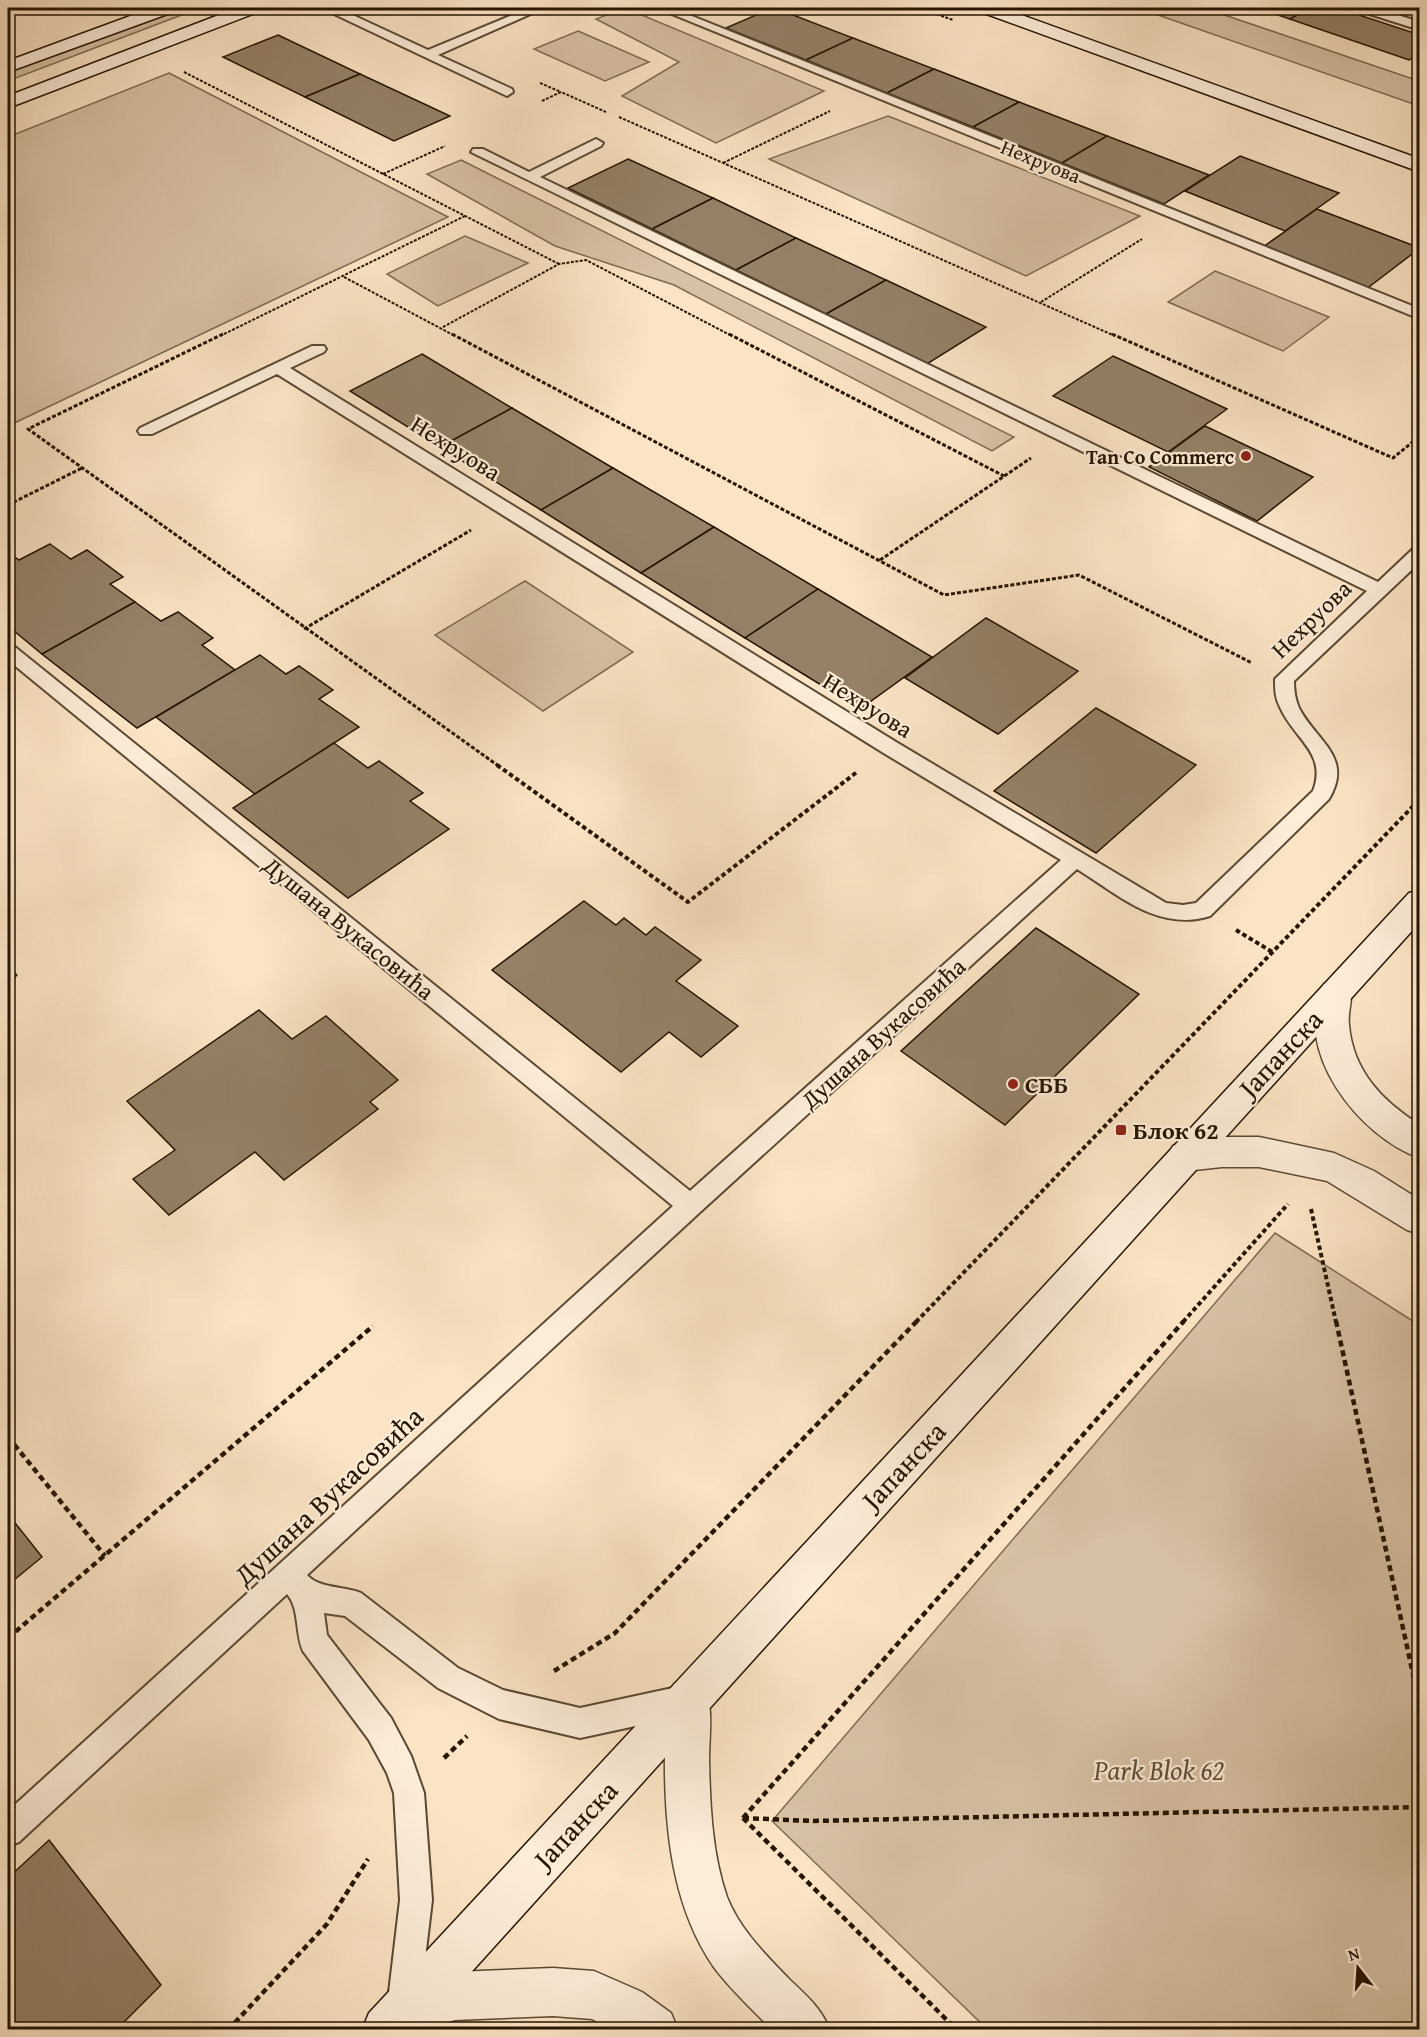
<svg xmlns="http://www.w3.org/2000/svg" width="1427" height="2037" font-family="'Gentium Book Plus',serif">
<rect width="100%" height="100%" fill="#fbe4c5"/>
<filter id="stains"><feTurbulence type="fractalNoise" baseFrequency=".00333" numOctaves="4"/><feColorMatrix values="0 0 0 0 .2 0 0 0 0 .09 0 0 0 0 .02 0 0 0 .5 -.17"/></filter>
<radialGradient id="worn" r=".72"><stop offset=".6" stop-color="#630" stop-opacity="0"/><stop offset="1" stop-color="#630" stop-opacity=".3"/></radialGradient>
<g fill="#d7c1a4" stroke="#7e6b52" stroke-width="1.5">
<path d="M169 8H200L8 81V69Z"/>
<path d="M625 8 824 91 716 143 622 96 679 62 596 19Z"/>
<path d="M1138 8H1204L1419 81V106Z"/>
<path d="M578 31 649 62 605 81 534 49Z"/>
<path d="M169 73 448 217 8 426V137Z"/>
<path d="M888 116 1140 216 1026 276 769 159Z"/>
<path d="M461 160 1014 437 992 451 674 285 555 246 427 174Z"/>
<path d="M465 236 528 263 438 306 387 274Z"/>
<path d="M1215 271 1329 317 1283 351 1168 302Z"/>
<path d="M525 581 633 652 543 711 435 635Z"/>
<path d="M1275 1233 1419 1325V2029H987L772 1821Z"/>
</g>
<g fill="#948167" stroke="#251501" stroke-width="1.5">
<path d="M772 8H775L853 38 806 60 726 28Z"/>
<path d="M1256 8H1310L1290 19Z"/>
<path d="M1310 8H1338L1420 35V54L1409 60 1290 19Z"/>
<path d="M278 35 360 74 305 97 223 57Z"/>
<path d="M853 38 934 69 887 93 806 60Z"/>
<path d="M934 69 1019 102 973 127 887 93Z"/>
<path d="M360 74 450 116 394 141 305 97Z"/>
<path d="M1019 102 1107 136 1062 163 973 127Z"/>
<path d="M1107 136 1209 175 1164 204 1062 163Z"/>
<path d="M1240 156 1339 193 1285 231 1185 191Z"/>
<path d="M628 159 713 198 652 229 568 188Z"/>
<path d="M713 198 796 238 736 270 652 229Z"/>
<path d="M1317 209 1420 248 1365 290 1260 249Z"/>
<path d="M796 238 886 280 826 314 736 270Z"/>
<path d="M886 280 986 327 927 364 826 314Z"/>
<path d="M422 354 512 408 440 447 350 391Z"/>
<path d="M1113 356 1227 409 1168 452 1053 396Z"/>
<path d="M512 408 613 468 541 510 440 447Z"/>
<path d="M1205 426 1313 477 1257 521 1149 467Z"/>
<path d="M613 468 714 527 641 573 541 510Z"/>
<path d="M714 527 818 589 745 638 641 573Z"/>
<path d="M50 544 71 559 87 550 123 577 110 584 135 602 42 654 8 626V552L19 560Z"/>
<path d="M818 589 932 657 860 709 745 638Z"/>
<path d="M135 602 161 621 178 612 213 638 202 645 235 670 137 728 42 654Z"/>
<path d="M986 618 1078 671 998 734 905 678Z"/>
<path d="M260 655 286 674 299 666 333 690 319 699 359 727 255 794 156 717Z"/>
<path d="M1096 708 1196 765 1096 853 994 791Z"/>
<path d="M334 743 368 768 379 761 423 793 410 801 449 829 348 898 233 808Z"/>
<path d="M584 901 616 925 624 918 646 935 655 927 701 960 676 981 738 1026 701 1057 669 1032 621 1072 492 970Z"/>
<path d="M1036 928 1139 994 1005 1125 901 1051Z"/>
<path d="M259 1010 292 1039 326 1016 398 1080 370 1102 378 1109 284 1180 255 1152 169 1215 133 1179 175 1150 127 1101Z"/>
<path d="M8 1514 42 1557 8 1585Z"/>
<path d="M49 1840 161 1985 116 2030H8V1878Z"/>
</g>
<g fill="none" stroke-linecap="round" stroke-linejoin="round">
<defs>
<g id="lane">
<path d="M529 8H544L438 55 512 89 513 92 507 96 334 14 340 10 344 11 428 50Z"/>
<path d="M657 8H672L1420 309V319Z"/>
<path d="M1358 8H1375L1420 22V30L1360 11Z"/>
<path d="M596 139 603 143 601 146 540 177 1378 582 1414 548 1420 547V562L1294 681C1294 690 1295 699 1299 708 1316 741 1354 757 1329 799L1210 916C1158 932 1119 895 1077 869L699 1213 307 1575C320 1589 344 1586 361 1593L458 1668 503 1690 580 1708 682 1686 692 1691 697 1701 692 1711 682 1716 580 1738 499 1719 438 1688 345 1616 324 1613 327 1635 391 1718 411 1756 424 1793 432 1900 420 2001 416 2013 404 2017 392 2013 388 2001 400 1900 394 1793 387 1773 369 1740 303 1651C295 1633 300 1609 287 1594L19 1842 8 1846V1811L673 1206 8 660V645L15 647 690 1191 1061 860 882 752 277 374 152 434H140L138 431 140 428 312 346H324L326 349 324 352 290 368 896 742 1166 903 1183 905 1196 903 1313 791C1328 753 1293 738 1280 707 1275 698 1275 689 1275 679L1367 591 471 152 473 149H483L529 172Z"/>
</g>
<g id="street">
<path d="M1336 980 1348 984C1355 998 1347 1010 1349 1025 1353 1071 1382 1101 1420 1125V1158C1359 1137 1290 1049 1324 984Z"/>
<path d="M1222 1137H1259L1334 1153 1374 1171 1420 1200V1234L1407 1230 1327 1181 1259 1167H1222L1185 1171 1173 1166 1167 1156 1173 1146 1185 1141Z"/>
<path d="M689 1677 704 1684C714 1708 709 1735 709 1760 710 1805 712 1854 727 1897 740 1930 766 1955 790 1980 807 1996 821 2008 830 2030H772C752 2009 730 1989 713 1966 675 1910 666 1840 665 1774 665 1744 662 1711 674 1684Z"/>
<path d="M553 1968 594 1971 642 1992 671 2013 678 2030H613L592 2019 553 2016 455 2020 419 2030H398L389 2026 382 2009 389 1992 406 1985 455 1972Z"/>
</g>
<g id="secondary">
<path d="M152 8H176L173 12 8 72V61Z"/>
<path d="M237 8H261L258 12 8 108V96Z"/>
<path d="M978 8H1002L1420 159V172L981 12Z"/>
<path d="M1420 890V922L419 2030H362L369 2013 1409 893Z"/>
</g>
</defs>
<use href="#lane" stroke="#5a4932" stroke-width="4"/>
<use href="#street" stroke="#5a4932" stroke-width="3"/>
<use href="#secondary" stroke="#251501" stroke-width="3"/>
<g stroke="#251501" stroke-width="2" stroke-dasharray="3 1.5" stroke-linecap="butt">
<path d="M920 8 953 20"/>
<path d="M184 72 559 264"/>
<path d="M540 83 561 92"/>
<path d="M542 101 561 92 606 112"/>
<path d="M619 117 1115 336"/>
<path d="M723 163 830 111"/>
<path d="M383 174 445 146"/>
<path d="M344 277 455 336"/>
<path d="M1041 302 1142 239"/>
<path d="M443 327 559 264 586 260 732 336"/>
<path d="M220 336 465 216"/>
</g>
<g stroke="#251501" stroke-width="3" stroke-dasharray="4 2" stroke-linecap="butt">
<path d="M223 334 28 429 500 767"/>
<path d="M452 334 944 595 1079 575 1252 663"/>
<path d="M729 334 1004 476"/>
<path d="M1112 334 1393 458 1420 436"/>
<path d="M8 505 82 468"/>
<path d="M880 560 1031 458"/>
<path d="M304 629 471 530"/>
</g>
<g stroke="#251501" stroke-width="4" stroke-dasharray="4.5 3" stroke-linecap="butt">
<path d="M497 765 688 902 857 772"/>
<path d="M1236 930 1274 953"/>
<path d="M8 968 17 977"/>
<path d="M1311 1209 1336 1322"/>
<path d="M916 1322 1420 799"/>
<path d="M1183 1322 1288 1204"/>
</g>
<g stroke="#251501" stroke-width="4.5" stroke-dasharray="6 4" stroke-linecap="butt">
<path d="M1336 1321 1420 1706"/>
<path d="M8 1437 105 1556"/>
<path d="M8 1638 373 1326"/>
<path d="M554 1671 615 1633 917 1321"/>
<path d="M444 1758 467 1736"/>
<path d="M743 1818 1184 1321"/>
<path d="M743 1818 813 1821 1420 1807"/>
<path d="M743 1818 957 2030"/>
<path d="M228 2030 327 1924 368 1859"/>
</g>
<use href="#lane" fill="#fcedd9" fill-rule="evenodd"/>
<use href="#street" fill="#fcedd9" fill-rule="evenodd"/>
<use href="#secondary" fill="#fcedd9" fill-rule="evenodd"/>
</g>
<g fill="#8f2418" stroke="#fcedd9" stroke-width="2">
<circle cx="1246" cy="456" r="6"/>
<circle cx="1013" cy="1084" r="6"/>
<rect x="1115" y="1124" width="12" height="12" rx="3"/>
</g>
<g text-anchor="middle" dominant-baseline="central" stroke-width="4.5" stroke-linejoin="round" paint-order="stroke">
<g font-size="20" fill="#251501" stroke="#fcedd9">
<text transform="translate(1041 161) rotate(22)">Нехруова</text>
</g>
<g font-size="20" font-weight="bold" fill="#251501" stroke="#fcedd9" text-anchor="end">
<text x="1234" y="456">Tan Co Commerc</text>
</g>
<g font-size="24" fill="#251501" stroke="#fcedd9">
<text transform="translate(456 448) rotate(32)">Нехруова</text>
<text transform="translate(1311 619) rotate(-44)">Нехруова</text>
<text transform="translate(868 705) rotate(32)">Нехруова</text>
<text transform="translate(349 928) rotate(39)">Душана Вукасовића</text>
<text transform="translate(883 1033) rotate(-42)">Душана Вукасовића</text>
</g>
<g font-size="24" font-weight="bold" fill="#251501" stroke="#fcedd9" text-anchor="start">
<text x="1025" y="1084">СББ</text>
<text x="1133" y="1130">Блок 62</text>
</g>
<g font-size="28" fill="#251501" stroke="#fcedd9">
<text transform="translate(1280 1053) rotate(-47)">Јапанска</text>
<text transform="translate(903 1465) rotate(-47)">Јапанска</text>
<text transform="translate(328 1495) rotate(-43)">Душана Вукасовића</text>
<text transform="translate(575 1824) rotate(-47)">Јапанска</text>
</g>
<g font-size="28" font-style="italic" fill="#63513a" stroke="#fcedd9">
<text x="1159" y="1769">Park Blok 62</text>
</g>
</g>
<rect width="1427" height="2037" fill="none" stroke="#fbe4c5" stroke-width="30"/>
<rect x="9" y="9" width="1409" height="2019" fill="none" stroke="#251501" stroke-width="3"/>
<rect x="15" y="15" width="1397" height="2007" fill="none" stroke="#251501" stroke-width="1.5"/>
<g transform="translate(1358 1968) rotate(343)" stroke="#fcedd9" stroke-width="4.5" paint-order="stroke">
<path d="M0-4.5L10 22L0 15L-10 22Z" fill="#251501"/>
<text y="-9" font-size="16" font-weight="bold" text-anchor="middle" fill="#251501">N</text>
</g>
<rect width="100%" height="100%" filter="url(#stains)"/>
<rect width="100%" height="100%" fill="url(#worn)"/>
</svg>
